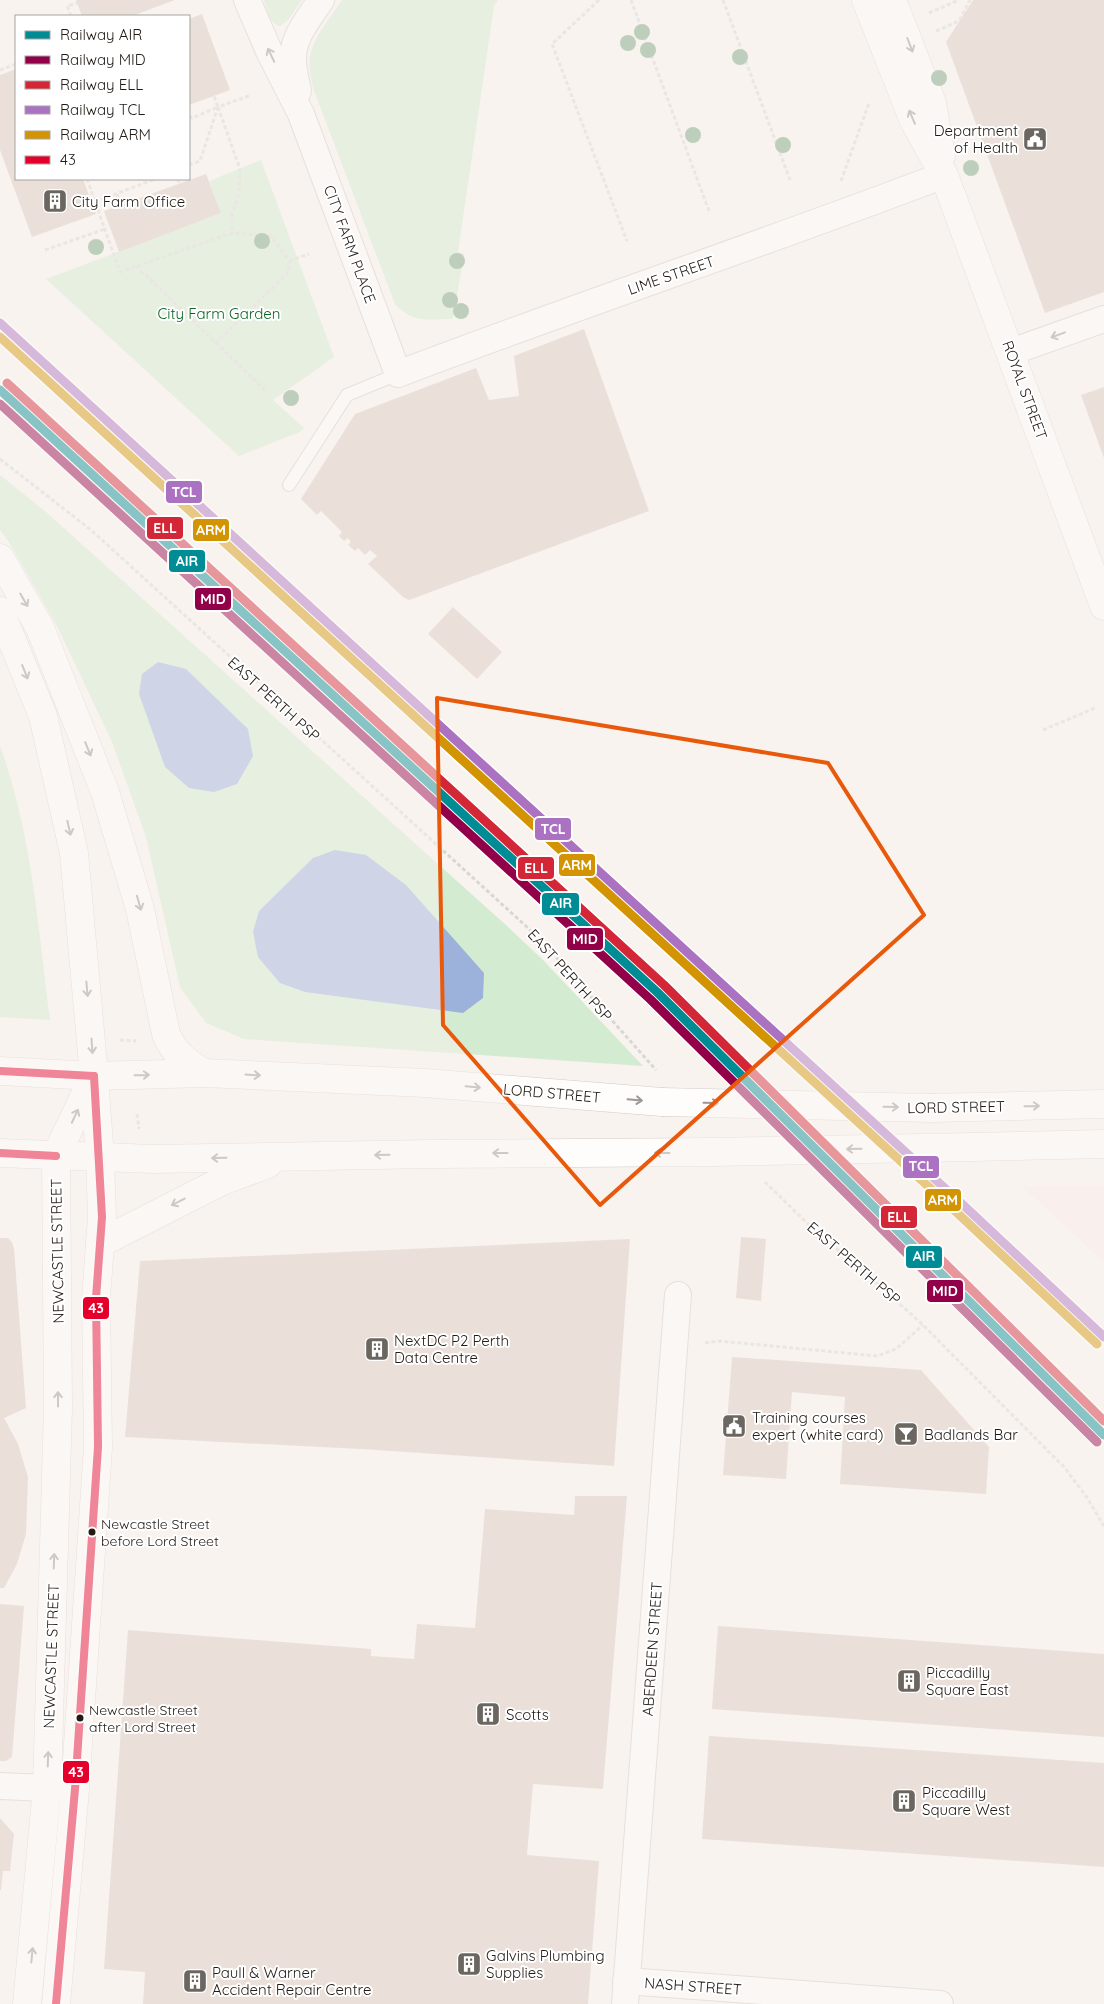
<svg xmlns="http://www.w3.org/2000/svg" width="1104" height="2004" font-family="Quicksand,sans-serif">
<rect width="100%" height="100%" fill="#f8f3ee"/>
<path fill="#faeaeb" d="M1022 1186H1104V1262Z"/>
<g fill="#d3ebd0">
<path d="M264 0H302L288 20 280 26C269 23 267 10 264 0Z"/>
<path d="M342 0H498L494 6 458 252 464 254 453 319C427 319 414 324 395 304L313 88C311 78 308 66 310 56 314 36 331 17 342 0Z"/>
<path d="M261 160 334 357 273 400 304 428 300 432 239 456 46 279 221 213 209 181Z"/>
<path d="M0 475 46 512 507 926 543 960 643 1066 244 1039 206 1023 180 987 146 837 112 742 58 628 9 542 0 530Z"/>
<path d="M0 746C32 833 38 928 50 1020L0 1017Z"/>
</g>
<g fill="#9db2db">
<path d="M158 662 186 669 248 729 253 756 237 784 214 792 189 788 165 767 139 694 142 674Z"/>
<path d="M335 850 366 855 406 885 484 973 483 998 463 1013 305 992 280 983 258 957 253 932 259 911 313 858Z"/>
</g>
<g fill="#d9cabe">
<path d="M76 0H175L132 16H82Z"/>
<path d="M973 0H1104V292L1045 313 946 42Z"/>
<path d="M202 14 230 90 189 105V19Z"/>
<path d="M16 69V179H83L96 214 32 237 0 150V75Z"/>
<path d="M206 174 221 213 119 252 104 211Z"/>
<path d="M584 329 649 511 409 600 403 597 368 564 377 556 370 550 365 555 358 548 355 551 348 545 351 542 348 538 344 541 339 536 342 532 321 511 317 515 301 499 355 414 476 368 489 400 519 396 514 356Z"/>
<path d="M1104 387V458L1081 395Z"/>
<path d="M453 607 502 652 477 679 428 634Z"/>
<path d="M741 1237 766 1239 761 1301 736 1298Z"/>
<path d="M0 1238H8L12 1242 14 1249 26 1408 4 1418 18 1444 28 1477 26 1534 17 1564 4 1588H0Z"/>
<path d="M630 1239 614 1466 361 1449 125 1437 140 1261Z"/>
<path d="M732 1357 921 1370 989 1447 986 1494 840 1484 845 1397 792 1392 786 1479 723 1475Z"/>
<path d="M575 1496H627L603 1789 533 1784 527 1855 599 1861 588 2004H143L145 1972 104 1969 128 1630 371 1649V1656L414 1659 417 1624 475 1628 485 1509 574 1515Z"/>
<path d="M0 1604 24 1606 12 1757 6 1761H0Z"/>
<path d="M718 1626 1104 1654V1737L712 1709Z"/>
<path d="M709 1736 1104 1763V1867L702 1839Z"/>
<path d="M0 1818 14 1834 10 1871H3L1 1890H0Z"/>
</g>
<g fill="none" stroke-linecap="round" stroke-linejoin="round">
<defs>
<path id="service" d="M289 485 347 395 398 374"/>
<g id="minor">
<path d="M247 0 269 51 301 114 398 374C579 305 763 244 944 175"/>
<path d="M298 91C296 80 292 67 293 56 294 35 310 17 321 0"/>
<path d="M1011 352 1104 319"/>
<path d="M0 1786 69 1789"/>
<path d="M626 1981 940 2004"/>
<path d="M625 2004 678 1295"/>
</g>
<g id="tertiary">
<path d="M866 0 914 121 944 175 1104 606"/>
<path d="M892 0 932 103 941 156"/>
</g>
<g id="primary">
<path d="M0 1071 94 1076 204 1073 425 1083 662 1102"/>
<path d="M931 1108 1104 1104"/>
<path d="M973 1147 1104 1144"/>
<path d="M0 1153 154 1159 430 1154 711 1152"/>
<path d="M100 1243 222 1181 268 1164"/>
<path d="M27 2004 47 1788 58 1408 56 1156 94 1076"/>
<path d="M56 2004 75 1789 98 1447 96 1298 102 1217 100 1158 94 1077"/>
</g>
<g id="motorway">
<path d="M0 558 40 628 105 792 140 909 166 1034C174 1053 187 1063 204 1073"/>
<path d="M0 611 43 716 74 853 94 1076"/>
</g>
</defs>
<use href="#service" stroke="#d2ccc7" stroke-width="14"/>
<use href="#minor" stroke="#d2ccc7" stroke-width="28"/>
<use href="#tertiary" stroke="#d2ccc7" stroke-width="29"/>
<use href="#primary" stroke="#d2ccc7" stroke-width="29"/>
<use href="#motorway" stroke="#d2ccc7" stroke-width="29"/>
<g stroke="#d9d7d5" stroke-width="3" stroke-dasharray="4 2.5" stroke-linecap="butt">
<path d="M599 0 552 44 627 241"/>
<path d="M631 0 709 211"/>
<path d="M723 0 790 180"/>
<path d="M929 13 959 0"/>
<path d="M71 16 67 6 77 3"/>
<path d="M936 31 959 21 970 0"/>
<path d="M0 70 16 64"/>
<path d="M218 107 240 169 239 193 232 215V233"/>
<path d="M189 116 192 118 218 107 214 96"/>
<path d="M189 165 200 161 218 107 251 95"/>
<path d="M83 179H84"/>
<path d="M87 179 120 272 232 233 271 236 289 261V272L216 343"/>
<path d="M178 179 179 183"/>
<path d="M841 181 869 103"/>
<path d="M117 194 121 205"/>
<path d="M95 202 155 179"/>
<path d="M45 250 105 229"/>
<path d="M289 261 309 254"/>
<path d="M136 266 266 391"/>
<path d="M0 459 91 530 527 927 554 955 656 1070"/>
<path d="M1043 730 1095 708"/>
<path d="M120 1040 136 1041"/>
<path d="M137 1114 139 1129"/>
<path d="M765 1182 811 1227 870 1277 923 1325 1064 1467 1086 1496 1104 1526"/>
<path d="M705 1343 719 1341 877 1356 896 1349 923 1325"/>
</g>
<use href="#service" stroke="#fefdfc" stroke-width="12"/>
<use href="#minor" stroke="#fefdfc" stroke-width="26"/>
<use href="#tertiary" stroke="#fefdfc" stroke-width="28"/>
<use href="#primary" stroke="#fefdfc" stroke-width="28"/>
<use href="#motorway" stroke="#fefdfc" stroke-width="28"/>
<defs>
<g id="primary-bridge">
<path d="M662 1102 931 1108"/>
<path d="M711 1152 973 1147"/>
</g>
</defs>
<use href="#primary-bridge" stroke="#d2ccc7" stroke-width="29" stroke-linecap="butt"/>
<use href="#primary-bridge" stroke="#fefdfc" stroke-width="28"/>
<defs>
<g id="bus-1">
<path d="M0 1071 94 1076"/>
<path d="M0 1153 56 1156"/>
<path d="M56 2004 75 1789 98 1447 96 1298 102 1217 94 1076"/>
</g>
</defs>
<use href="#bus-1" stroke="#fff" stroke-width="11"/>
<use href="#bus-1" stroke="#e4002b" stroke-width="8"/>
<defs>
<path id="rail-1" d="M0 390 657 992 1104 1435"/>
<path id="rail-2" d="M0 404 650 999 1097 1442"/>
<path id="rail-3" d="M7 383 664 985 1104 1421"/>
<path id="rail-4" d="M0 323 960 1202 1104 1337"/>
<path id="rail-5" d="M0 337 953 1209 1097 1344"/>
</defs>
<use href="#rail-1" stroke="#fff" stroke-width="12"/>
<use href="#rail-2" stroke="#fff" stroke-width="12"/>
<use href="#rail-3" stroke="#fff" stroke-width="12"/>
<use href="#rail-4" stroke="#fff" stroke-width="12"/>
<use href="#rail-5" stroke="#fff" stroke-width="12"/>
<use href="#rail-1" stroke="#008c95" stroke-width="9"/>
<use href="#rail-2" stroke="#910048" stroke-width="9"/>
<use href="#rail-3" stroke="#d32737" stroke-width="9"/>
<use href="#rail-4" stroke="#ab72c2" stroke-width="9"/>
<use href="#rail-5" stroke="#d39403" stroke-width="9"/>
</g>
<g fill="#76a57e">
<circle cx="642" cy="32" r="8"/>
<circle cx="628" cy="43" r="8"/>
<circle cx="648" cy="50" r="8"/>
<circle cx="740" cy="57" r="8"/>
<circle cx="939" cy="78" r="8"/>
<circle cx="693" cy="135" r="8"/>
<circle cx="783" cy="145" r="8"/>
<circle cx="971" cy="168" r="8"/>
<circle cx="262" cy="241" r="8"/>
<circle cx="96" cy="247" r="8"/>
<circle cx="457" cy="261" r="8"/>
<circle cx="450" cy="300" r="8"/>
<circle cx="461" cy="311" r="8"/>
<circle cx="291" cy="398" r="8"/>
</g>
<defs><path id="oneway-shaft" d="M-6 0H5M1.5-3L5.5 0L1.5 3" fill="none" stroke-width="1.6" stroke-linecap="round" stroke-linejoin="round" transform="scale(1.25)"/></defs>
<g stroke="#9b9794">
<use href="#oneway-shaft" transform="translate(910 45) rotate(69)"/>
<use href="#oneway-shaft" transform="translate(271 55) rotate(-116)"/>
<use href="#oneway-shaft" transform="translate(912 117) rotate(-113)"/>
<use href="#oneway-shaft" transform="translate(1058 335) rotate(160)"/>
<use href="#oneway-shaft" transform="translate(24 600) rotate(60)"/>
<use href="#oneway-shaft" transform="translate(25 672) rotate(68)"/>
<use href="#oneway-shaft" transform="translate(88 749) rotate(68)"/>
<use href="#oneway-shaft" transform="translate(69 828) rotate(77)"/>
<use href="#oneway-shaft" transform="translate(139 903) rotate(74)"/>
<use href="#oneway-shaft" transform="translate(87 989) rotate(85)"/>
<use href="#oneway-shaft" transform="translate(92 1046) rotate(86)"/>
<use href="#oneway-shaft" transform="translate(142 1075) rotate(-1)"/>
<use href="#oneway-shaft" transform="translate(253 1075) rotate(3)"/>
<use href="#oneway-shaft" transform="translate(473 1087) rotate(5)"/>
<use href="#oneway-shaft" transform="translate(635 1100) rotate(5)"/>
<use href="#oneway-shaft" transform="translate(711 1103) rotate(1)"/>
<use href="#oneway-shaft" transform="translate(1032 1106) rotate(-1)"/>
<use href="#oneway-shaft" transform="translate(891 1107) rotate(1)"/>
<use href="#oneway-shaft" transform="translate(75 1116) rotate(-65)"/>
<use href="#oneway-shaft" transform="translate(854 1149) rotate(179)"/>
<use href="#oneway-shaft" transform="translate(500 1153) rotate(180)"/>
<use href="#oneway-shaft" transform="translate(662 1153) rotate(180)"/>
<use href="#oneway-shaft" transform="translate(382 1155) rotate(179)"/>
<use href="#oneway-shaft" transform="translate(219 1158) rotate(179)"/>
<use href="#oneway-shaft" transform="translate(178 1202) rotate(153)"/>
<use href="#oneway-shaft" transform="translate(58 1399) rotate(-90)"/>
<use href="#oneway-shaft" transform="translate(54 1561) rotate(-88)"/>
<use href="#oneway-shaft" transform="translate(48 1759) rotate(-88)"/>
<use href="#oneway-shaft" transform="translate(32 1955) rotate(-85)"/>
</g>
<path d="M0 0H1104V2004H0ZM437 698 828 763 924 915 600 1205 443 1025Z" fill="#f8f3ee" fill-opacity=".55" fill-rule="evenodd"/>
<path fill="none" stroke="#e8590c" stroke-width="4" stroke-linejoin="round" d="M437 698 828 763 924 915 600 1205 443 1025Z"/>
<defs>
<symbol id="civic-square" viewBox="-11 -11 22 22"><rect x="-9" y="-9" width="18" height="18" rx="4" fill="#6c6661" stroke="#fff"/><path d="M-.6-6.5H3V-4.5H.6V-3L4-1V1h2V6H-6V1h2V-1L-.6-3ZM-1.2 2.5V6h2.4V2.5Z" fill="#fff"/></symbol>
<symbol id="building-square" viewBox="-11 -11 22 22"><rect x="-9" y="-9" width="18" height="18" rx="4" fill="#6c6661" stroke="#fff"/><path d="M-4-6H4V6H1V3H-1V6H-4ZM-2.5-4.3h1.7v1.8h-1.7ZM.8-4.3h1.7v1.8H.8ZM-2.5-1h1.7V.8h-1.7ZM.8-1h1.7V.8H.8Z" fill="#fff"/></symbol>
<symbol id="bar-square" viewBox="-11 -11 22 22"><rect x="-9" y="-9" width="18" height="18" rx="4" fill="#6c6661" stroke="#fff"/><path d="M-6-5H6L.8 .8V4.5H3.5V6h-7V4.5H-.8V.8Z" fill="#fff"/></symbol>
</defs>
<g fill-rule="evenodd">
<use href="#civic-square" x="1021" y="125" width="28" height="28"/>
<use href="#building-square" x="41" y="187" width="28" height="28"/>
<use href="#building-square" x="363" y="1335" width="28" height="28"/>
<use href="#civic-square" x="720" y="1412" width="28" height="28"/>
<use href="#bar-square" x="892" y="1420" width="28" height="28"/>
<use href="#building-square" x="895" y="1667" width="28" height="28"/>
<use href="#building-square" x="474" y="1700" width="28" height="28"/>
<use href="#building-square" x="890" y="1787" width="28" height="28"/>
<use href="#building-square" x="455" y="1950" width="28" height="28"/>
<use href="#building-square" x="181" y="1967" width="28" height="28"/>
</g>
<g fill="#211a15" stroke="#fff" stroke-width="2">
<circle cx="92" cy="1532" r="4.5"/>
<circle cx="80" cy="1718" r="4.5"/>
</g>
<g text-anchor="middle" dominant-baseline="central" stroke-width="4" stroke-linejoin="round" paint-order="stroke">
<g font-size="14" fill="#211a15" stroke="#fff" text-anchor="start">
<text x="101" y="1524">Newcastle Street<tspan x="101" dy="17">before Lord Street</tspan></text>
<text x="89" y="1710">Newcastle Street<tspan x="89" dy="17">after Lord Street</tspan></text>
</g>
<g font-size="15" fill="#211a15" stroke="#fff" text-anchor="start">
<text x="1018" y="130" text-anchor="end">Department<tspan x="1018" dy="17">of Health</tspan></text>
<text x="72" y="201">City Farm Office</text>
<text x="394" y="1340">NextDC P2 Perth<tspan x="394" dy="17">Data Centre</tspan></text>
<text x="752" y="1417">Training courses<tspan x="752" dy="17">expert (white card)</tspan></text>
<text x="924" y="1434">Badlands Bar</text>
<text x="926" y="1672">Piccadilly<tspan x="926" dy="17">Square East</tspan></text>
<text x="506" y="1714">Scotts</text>
<text x="922" y="1792">Piccadilly<tspan x="922" dy="17">Square West</tspan></text>
<text x="486" y="1955">Galvins Plumbing<tspan x="486" dy="17">Supplies</tspan></text>
<text x="212" y="1972">Paull &amp; Warner<tspan x="212" dy="17">Accident Repair Centre</tspan></text>
</g>
<g font-size="15" fill="#211a15" stroke="#fff">
<text transform="translate(350 244) rotate(70)">CITY FARM PLACE</text>
<text transform="translate(671 275) rotate(-19)">LIME STREET</text>
<text transform="translate(1025 390) rotate(70)">ROYAL STREET</text>
<text transform="translate(274 699) rotate(42)">EAST PERTH PSP</text>
<text transform="translate(570 975) rotate(48)">EAST PERTH PSP</text>
<text transform="translate(552 1093) rotate(5)">LORD STREET</text>
<text transform="translate(956 1107) rotate(-1)">LORD STREET</text>
<text transform="translate(57 1251) rotate(-91)">NEWCASTLE STREET</text>
<text transform="translate(854 1263) rotate(41)">EAST PERTH PSP</text>
<text transform="translate(652 1649) rotate(-86)">ABERDEEN STREET</text>
<text transform="translate(51 1656) rotate(-88)">NEWCASTLE STREET</text>
<text transform="translate(693 1986) rotate(4)">NASH STREET</text>
</g>
<g font-size="15" fill="#0c6623" stroke="#fff">
<text x="219" y="313">City Farm Garden</text>
</g>
</g>
<g stroke="#fff" stroke-width="2">
<rect x="165" y="480" width="38" height="24" rx="5" fill="#ab72c2"/>
<rect x="146" y="516" width="38" height="24" rx="5" fill="#d32737"/>
<rect x="192" y="518" width="38" height="24" rx="5" fill="#d39403"/>
<rect x="168" y="549" width="38" height="24" rx="5" fill="#008c95"/>
<rect x="194" y="587" width="38" height="24" rx="5" fill="#910048"/>
<rect x="534" y="817" width="38" height="24" rx="5" fill="#ab72c2"/>
<rect x="558" y="853" width="38" height="24" rx="5" fill="#d39403"/>
<rect x="517" y="856" width="38" height="24" rx="5" fill="#d32737"/>
<rect x="541" y="892" width="39" height="24" rx="5" fill="#008c95"/>
<rect x="566" y="927" width="38" height="24" rx="5" fill="#910048"/>
<rect x="902" y="1155" width="38" height="24" rx="5" fill="#ab72c2"/>
<rect x="924" y="1188" width="38" height="24" rx="5" fill="#d39403"/>
<rect x="880" y="1205" width="38" height="24" rx="5" fill="#d32737"/>
<rect x="905" y="1245" width="38" height="24" rx="5" fill="#008c95"/>
<rect x="926" y="1279" width="38" height="24" rx="5" fill="#910048"/>
<rect x="82" y="1296" width="28" height="24" rx="5" fill="#e4002b"/>
<rect x="62" y="1760" width="28" height="24" rx="5" fill="#e4002b"/>
</g>
<g font-size="14" text-anchor="middle" font-weight="bold" fill="#fff">
<text x="184" y="497">TCL</text>
<text x="165" y="533">ELL</text>
<text x="211" y="535">ARM</text>
<text x="187" y="566">AIR</text>
<text x="213" y="604">MID</text>
<text x="553" y="834">TCL</text>
<text x="577" y="870">ARM</text>
<text x="536" y="873">ELL</text>
<text x="561" y="908">AIR</text>
<text x="585" y="944">MID</text>
<text x="921" y="1171">TCL</text>
<text x="943" y="1205">ARM</text>
<text x="899" y="1222">ELL</text>
<text x="924" y="1261">AIR</text>
<text x="945" y="1296">MID</text>
<text x="96" y="1313">43</text>
<text x="76" y="1777">43</text>
</g>
<rect x="15" y="15" width="175" height="165" fill="#ffffff" stroke="#a6a3a1"/>
<rect x="25" y="31" width="25" height="8" fill="#008c95" stroke="#a6a3a1"/>
<text x="60" y="40" font-size="15" fill="#211a15">Railway AIR</text>
<rect x="25" y="56" width="25" height="8" fill="#910048" stroke="#a6a3a1"/>
<text x="60" y="65" font-size="15" fill="#211a15">Railway MID</text>
<rect x="25" y="81" width="25" height="8" fill="#d32737" stroke="#a6a3a1"/>
<text x="60" y="90" font-size="15" fill="#211a15">Railway ELL</text>
<rect x="25" y="106" width="25" height="8" fill="#ab72c2" stroke="#a6a3a1"/>
<text x="60" y="115" font-size="15" fill="#211a15">Railway TCL</text>
<rect x="25" y="131" width="25" height="8" fill="#d39403" stroke="#a6a3a1"/>
<text x="60" y="140" font-size="15" fill="#211a15">Railway ARM</text>
<rect x="25" y="156" width="25" height="8" fill="#e4002b" stroke="#a6a3a1"/>
<text x="60" y="165" font-size="15" fill="#211a15">43</text>
</svg>
